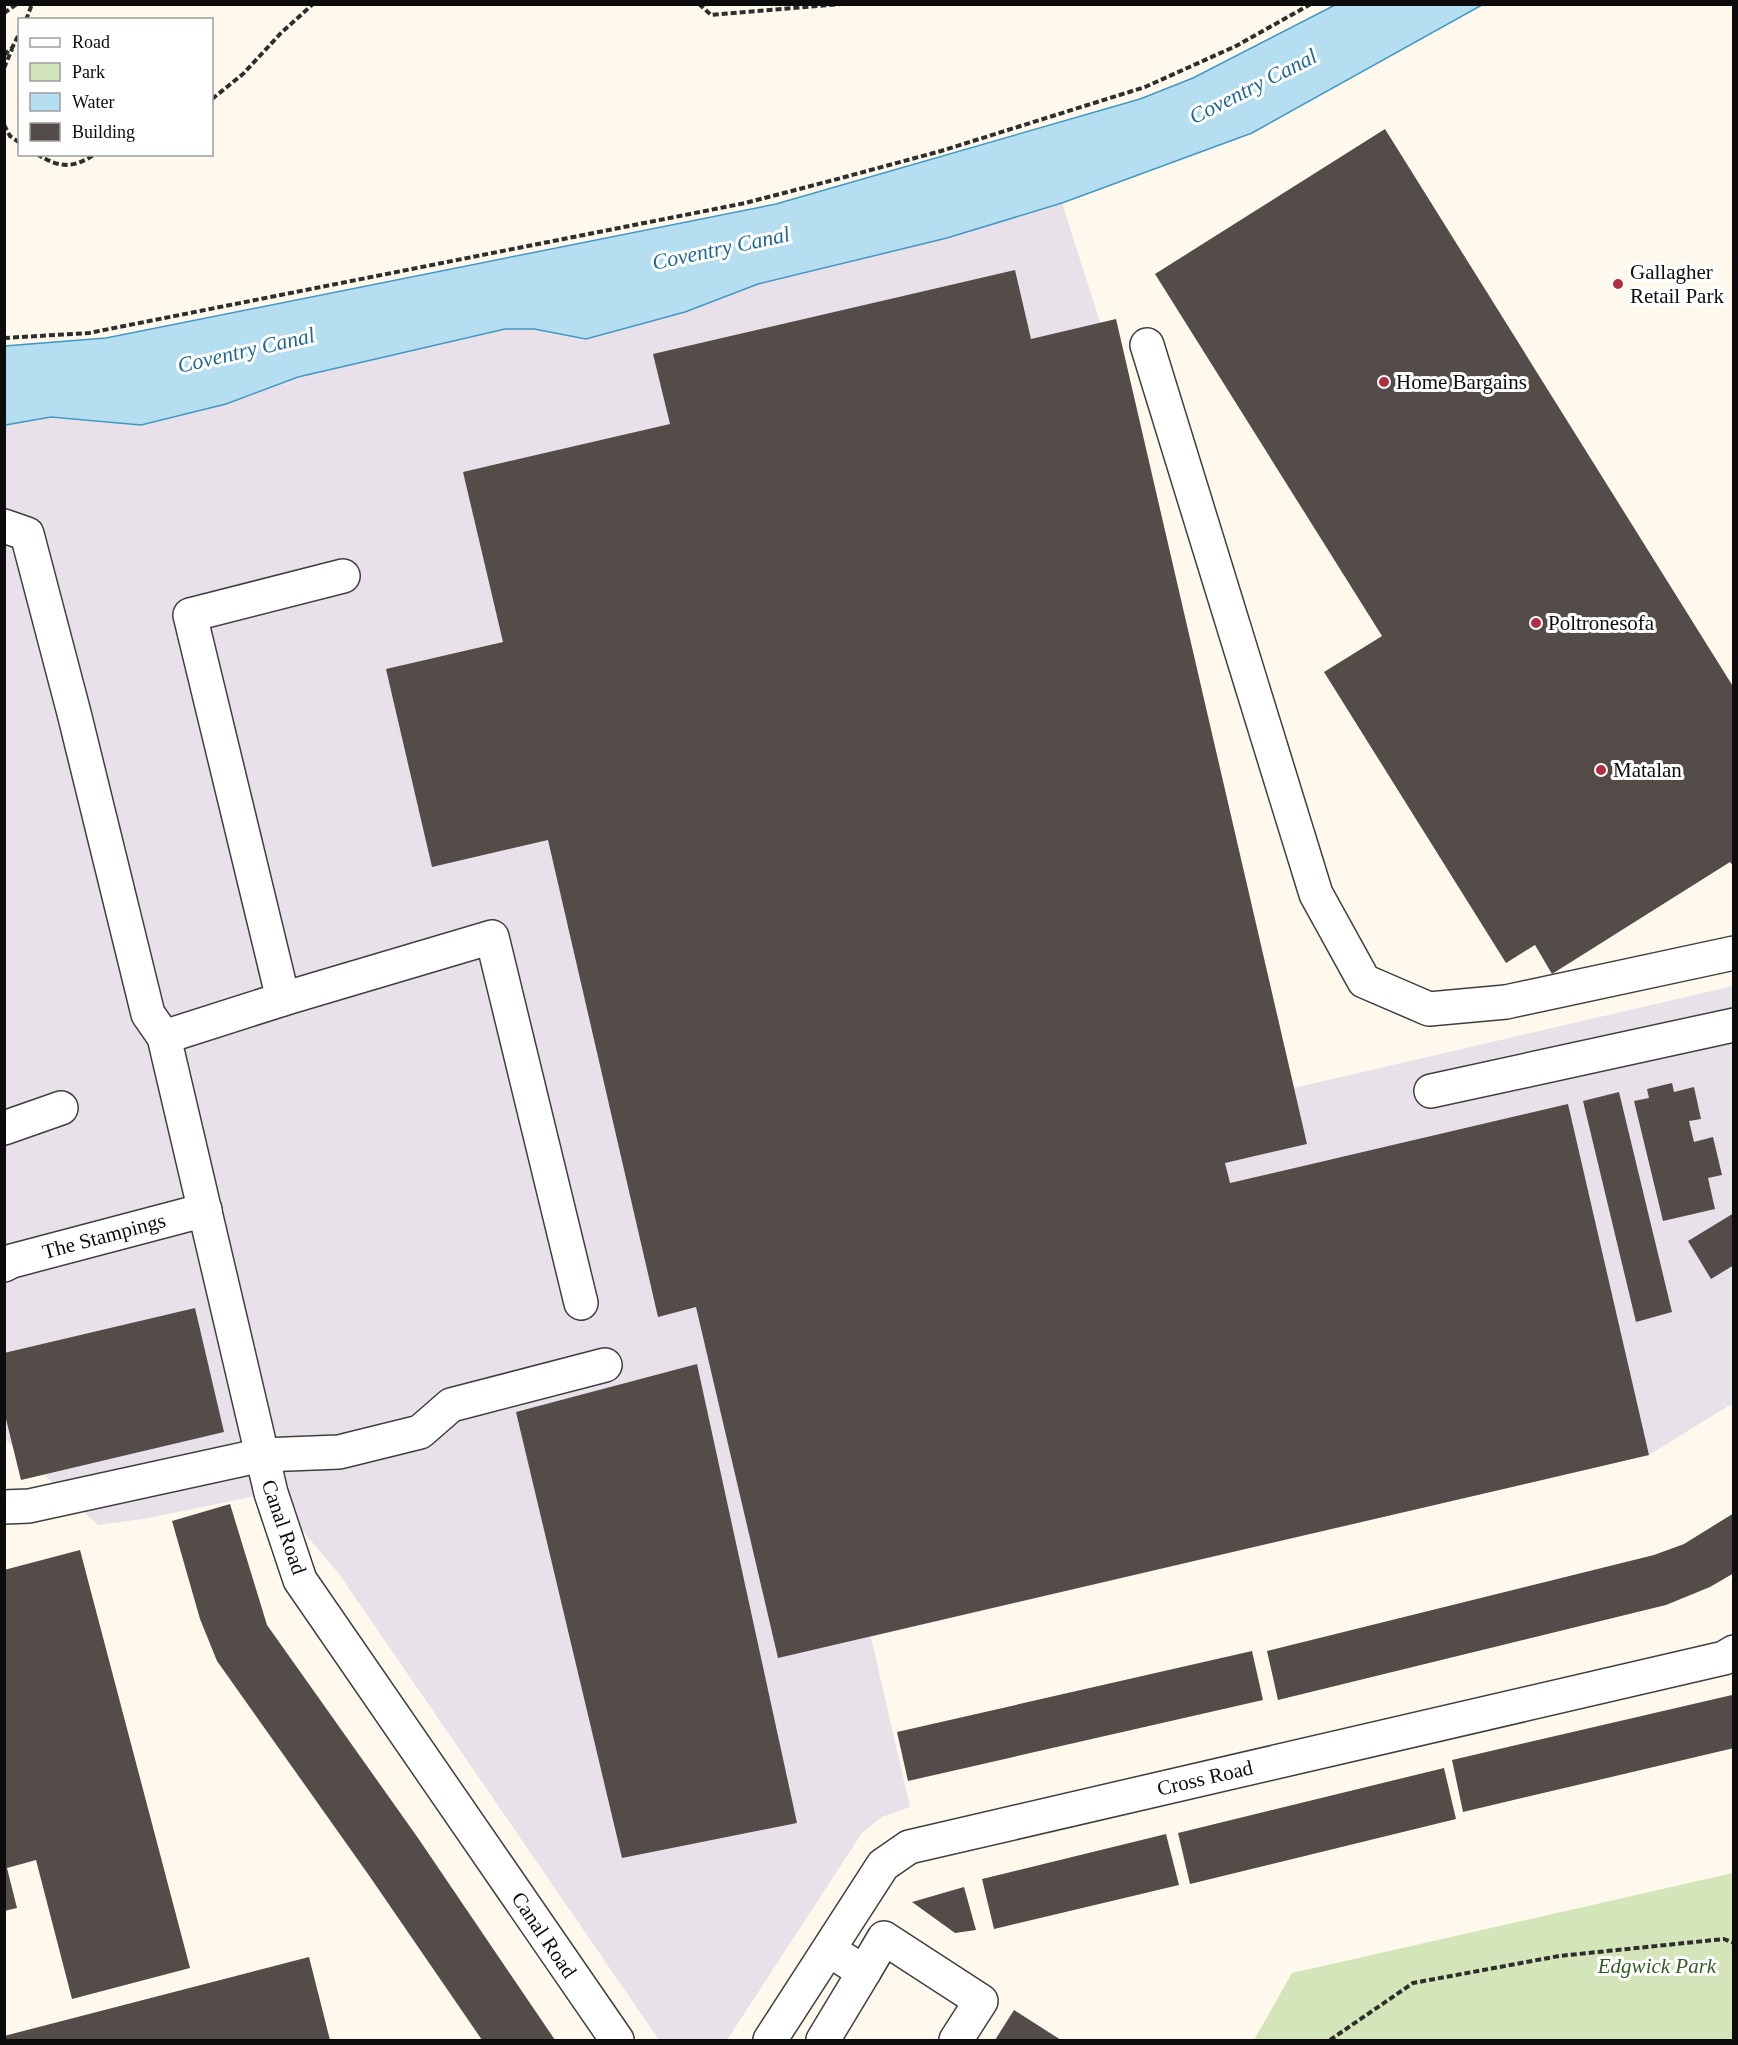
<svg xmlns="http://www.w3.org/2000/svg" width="1738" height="2045" font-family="Georgia,serif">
<rect width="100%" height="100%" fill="#fef9ec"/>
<path fill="#e8e1ea" d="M1062 203 1101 325 1116 319 1294 1088 1733 986V1403L1649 1455 871 1637 910 1807 882 1817 862 1833 727 2040H659L339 1574 271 1493 143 1519 98 1525 5 1439 4 425 51 417 141 425 226 404 298 377 505 329H534L586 339 685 312 758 284 947 238Z"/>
<path fill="#d3e5b9" d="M1733 1873V2040H1254L1292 1973Z"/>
<path fill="#b5dff1" stroke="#4298c2" stroke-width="1.5" d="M1335 5H1482L1252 133 1062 203 947 238 758 284 685 312 586 339 534 329H505L298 377 226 404 141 425 51 417 5 425V346L106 338 776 204 1140 99 1193 78Z"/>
<g fill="#544c49">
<path d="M1385 129 1734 688V867L1730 862 1552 974 1535 945 1506 963 1324 672 1382 636 1155 274Z"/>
<path d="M1015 270 1031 339 1116 319 1307 1144 1225 1163 1230 1183 1568 1104 1649 1455 778 1658 696 1307 658 1317 548 840 432 867 386 669 503 642 463 472 670 424 653 354Z"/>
<path d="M1672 1083 1674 1092 1694 1087 1701 1119 1689 1121 1694 1142 1713 1137 1722 1175 1708 1178 1715 1209 1663 1221 1634 1101 1649 1098 1647 1089Z"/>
<path d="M1619 1092 1672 1312 1636 1322 1583 1101Z"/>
<path d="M1734 1213V1265L1711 1279 1688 1241Z"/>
<path d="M195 1308 224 1432 21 1480 4 1411V1353Z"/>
<path d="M697 1364 797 1823 622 1858 516 1412Z"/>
<path d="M230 1504 267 1625 418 1838 555 2040H482L368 1874 217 1661 200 1619 172 1521Z"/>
<path d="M1734 1513V1573L1710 1587 1666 1605 1278 1700 1267 1651 1654 1555 1684 1544Z"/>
<path d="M80 1550 190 1968 72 1999 36 1860 7 1868 17 1908 4 1911V1570Z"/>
<path d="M1252 1651 1263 1700 908 1781 897 1732Z"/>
<path d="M1732 1695 1734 1748 1463 1812 1452 1760Z"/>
<path d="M1444 1768 1456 1819 1190 1884 1178 1833Z"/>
<path d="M1166 1834 1179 1885 994 1929 982 1879Z"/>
<path d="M964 1887 976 1930 955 1933 912 1902Z"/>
<path d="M309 1957 330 2040H4V2036Z"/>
<path d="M1014 2010 1061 2040H995Z"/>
</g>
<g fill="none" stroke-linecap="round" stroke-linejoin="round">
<defs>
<g id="minor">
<path d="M1147 345 1316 894 1364 981 1429 1009 1506 1002 1734 953"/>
<path d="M4 526 27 534 74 713 148 1014 164 1037 271 1493 300 1580 617 2040"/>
<path d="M283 999 492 937 581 1303"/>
<path d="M164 1037 283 999 190 615 343 576"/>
<path d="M1431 1091 1734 1025"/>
<path d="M4 1128 61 1108"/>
<path d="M4 1265 12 1261 205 1210"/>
<path d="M4 1507 29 1506 262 1455 339 1452 420 1432 451 1405 605 1365"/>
<path d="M829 1950 864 1972 884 1938 981 2001 956 2040"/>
<path d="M770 2040 883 1865 909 1847 1724 1658 1734 1652"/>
<path d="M823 2040 864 1972"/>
</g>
</defs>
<use href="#minor" stroke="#3f3f3f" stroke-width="36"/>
<g stroke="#2e2e2e" stroke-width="4" stroke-dasharray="6 3" stroke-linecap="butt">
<path d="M699 4 711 15 841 4"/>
<path d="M4 13 17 4"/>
<path d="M26 20 32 4"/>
<path d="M4 55 12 48 20 32"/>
<path d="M4 68 12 49"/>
<path d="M212 99 243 74 281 33 313 4"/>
<path d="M4 125 10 136 20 143"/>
<path d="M37 154C59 168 73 169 95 154"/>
<path d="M4 338 89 333 745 203 830 181 941 151 1145 87 1236 46 1311 4"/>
<path d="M1330 2040 1413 1983 1559 1956 1724 1939 1734 1943"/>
</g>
<use href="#minor" stroke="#fff" stroke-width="33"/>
</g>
<g fill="#b02f3f" stroke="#fff" stroke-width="2">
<circle cx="1618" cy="284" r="6"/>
<circle cx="1384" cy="382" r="6"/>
<circle cx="1536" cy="623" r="6"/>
<circle cx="1601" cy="770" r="6"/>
</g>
<g text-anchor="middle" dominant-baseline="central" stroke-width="6" stroke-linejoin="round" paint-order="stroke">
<g font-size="21" fill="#0c0c0c" stroke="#fff" text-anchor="start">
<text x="1630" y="272">Gallagher<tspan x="1630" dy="24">Retail Park</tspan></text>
<text x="1396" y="382">Home Bargains</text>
<text x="1548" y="623">Poltronesofa</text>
<text x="1613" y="770">Matalan</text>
</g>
<g font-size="21" fill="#0c0c0c" stroke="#fff">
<text transform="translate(104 1236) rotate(-15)">The Stampings</text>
<text transform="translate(284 1527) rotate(71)">Canal Road</text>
<text transform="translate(1205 1778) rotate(-13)">Cross Road</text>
<text transform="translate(544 1935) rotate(56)">Canal Road</text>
</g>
<g font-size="21" font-style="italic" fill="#335e22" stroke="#fff">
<text x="1657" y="1966">Edgwick Park</text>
</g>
<g font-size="22" font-style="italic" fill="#1f6993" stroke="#fff">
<text transform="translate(1253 86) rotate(-27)">Coventry Canal</text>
<text transform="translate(721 248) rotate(-12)">Coventry Canal</text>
<text transform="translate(246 350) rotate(-13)">Coventry Canal</text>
</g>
</g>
<rect width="1738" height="2045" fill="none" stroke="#0c0c0c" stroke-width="12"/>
<rect x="18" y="18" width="195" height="138" fill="#ffffff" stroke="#9e9e9e" stroke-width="1.5"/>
<rect x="30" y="38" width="30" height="9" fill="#ffffff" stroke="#9e9e9e" stroke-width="1.5"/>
<text x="72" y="48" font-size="18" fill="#0c0c0c">Road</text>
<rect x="30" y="63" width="30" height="18" fill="#d3e5b9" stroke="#9e9e9e" stroke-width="1.5"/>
<text x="72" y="78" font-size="18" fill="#0c0c0c">Park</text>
<rect x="30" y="93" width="30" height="18" fill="#b5dff1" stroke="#9e9e9e" stroke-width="1.5"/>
<text x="72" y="108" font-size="18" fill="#0c0c0c">Water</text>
<rect x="30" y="123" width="30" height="18" fill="#544c49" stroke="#9e9e9e" stroke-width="1.5"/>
<text x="72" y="138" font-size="18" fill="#0c0c0c">Building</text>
</svg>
